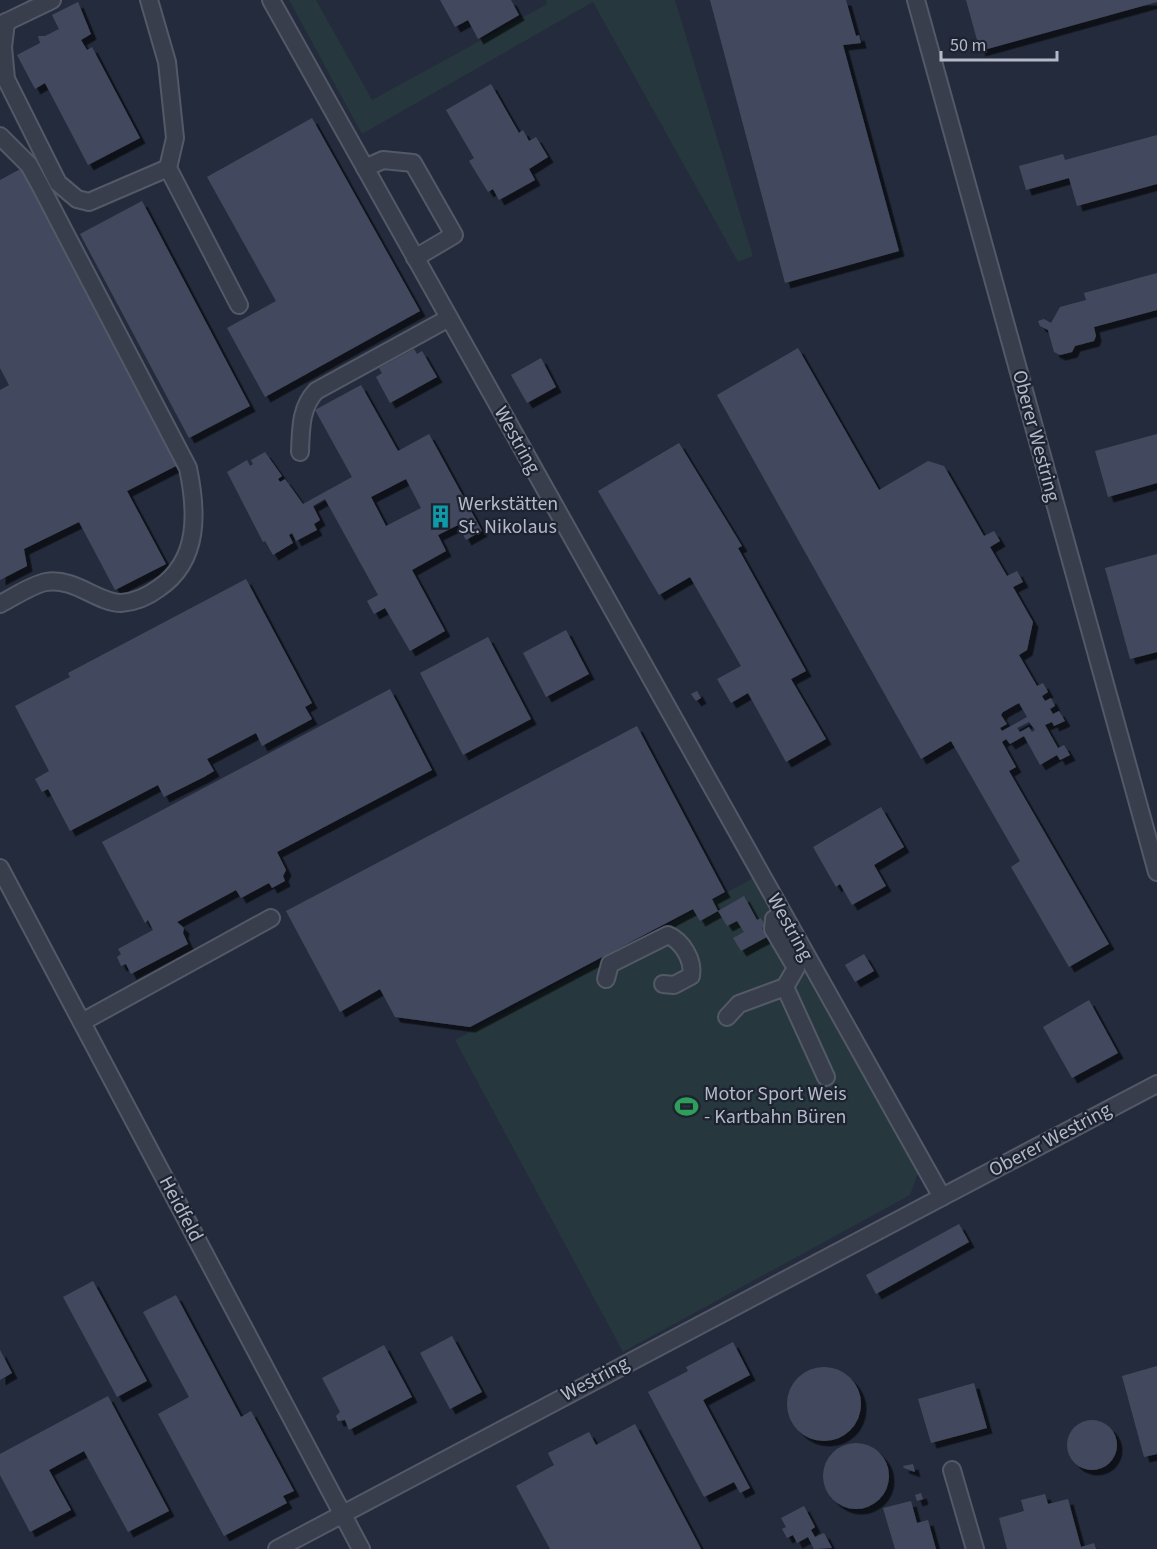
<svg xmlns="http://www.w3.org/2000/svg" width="1157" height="1549" font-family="'Source Sans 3',sans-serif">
<defs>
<filter id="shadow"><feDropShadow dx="5.5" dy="5.5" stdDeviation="0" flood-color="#0009"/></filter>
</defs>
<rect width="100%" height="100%" fill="#242b3c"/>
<g fill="#26373d">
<path d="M289 0H316L372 100 547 4 546 0H675L753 256 738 262 593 2 362 134Z"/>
<path d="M755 877 918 1173 910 1195 623 1352 455 1040Z"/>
</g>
<g fill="#434a5e" fill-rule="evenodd" filter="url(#shadow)">
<path d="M440 0H511L519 15 478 39 468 20 455 27Z"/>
<path d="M710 0H846L856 36 859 35 861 43 843 45 899 251 785 283Z"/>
<path d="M966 0H1157V2L980 51Z"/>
<path d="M78 2 91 34 81 40 87 50 92 47 140 138 88 165 45 83 35 89 17 55 40 43 38 36H45L59 29 52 15Z"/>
<path d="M491 84 519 133 523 130 529 141 536 137 548 157 529 169 535 180 499 200 493 189 488 192 469 161 474 158 446 110Z"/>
<path d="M312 118 420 311 265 397 227 328 276 301 207 177Z"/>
<path d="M1157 135V184L1077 206 1069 178 1026 190 1019 166 1063 154 1065 160Z"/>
<path d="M24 167 180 464 127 491 166 564 115 590 79 522 24 549 27 566 0 580V390L9 385 0 368V180Z"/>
<path d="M142 201 250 406 189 438 80 234Z"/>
<path d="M1157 273V310L1094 327 1096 336 1094 341 1075 346 1072 352 1060 355 1054 352 1048 330 1040 326 1038 321 1044 319 1051 323 1060 307 1086 300 1084 293Z"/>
<path d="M798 348 879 490 928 461 944 466 984 536 994 531 1000 541 990 547 1007 576 1017 571 1023 582 1013 587 1033 622 1027 650 1019 655 1037 686 1043 683 1048 692 1042 696 1045 701 1051 698 1055 706 1050 709 1053 714 1059 711 1065 721 1054 726 1052 722 1045 725 1058 748 1064 745 1070 755 1060 760 1057 755 1040 765 1024 736 1010 744 1006 739 1002 742 1016 767 1009 771 1109 944 1069 967 1011 867 1020 861 951 741 921 759 717 395ZM1019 703 1027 717 1002 731 1000 728 1007 724 1001 715 1003 712ZM1029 722 1035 730 1032 732 1029 727 1020 732 1017 728Z"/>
<path d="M414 349 417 354 422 351 437 377 390 403 376 377 382 373 379 368Z"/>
<path d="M541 358 556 387 527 403 511 375Z"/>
<path d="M361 385 398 451 429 434 482 531 466 540 458 525 438 535 446 551 412 570 445 631 410 651 385 608 374 614 367 601 378 595 325 499 313 506 320 520 314 524 317 530 296 541 292 533 289 535 293 543 273 555 265 541 263 542 227 472 247 460 250 466 253 464 251 460 265 452 282 476 278 479 280 482 285 479 303 504 352 477 315 410ZM406 479 421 508 386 526 371 497Z"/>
<path d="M1157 434V483L1108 497 1095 451Z"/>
<path d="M679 443 742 546 738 548 806 671 791 679 826 739 786 762 748 693 731 703 717 679 741 666 690 577 659 595 598 491Z"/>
<path d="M1157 554V652L1130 659 1105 568Z"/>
<path d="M246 579 312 703 305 707 312 719 262 746 256 733 207 759 214 771 204 777 164 797 158 785 70 831 48 789 42 792 35 779 49 771 15 706 70 677 68 673Z"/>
<path d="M566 630 589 674 546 697 523 653Z"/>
<path d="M488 637 531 719 463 755 420 673Z"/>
<path d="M390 689 432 770 277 852 286 870 283 876 285 881 272 888 269 883 241 898 236 890 177 922 184 928 183 933 188 944 131 974 126 964 121 966 117 957 121 954 118 949 153 930 148 920 145 923 102 842Z"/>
<path d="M697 691 701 698 696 701 691 694Z"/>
<path d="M637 726 725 892 712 899 718 911 700 921 693 909 470 1027 395 1017 380 989 340 1012 286 911Z"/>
<path d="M881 807 904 847 874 865 886 886 852 905 840 884 836 887 813 847Z"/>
<path d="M744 896 757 920 761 918 765 926 762 928 767 937 741 951 733 938 744 932 737 921 727 926 718 911Z"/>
<path d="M864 954 874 971 855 982 845 965Z"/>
<path d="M1089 1000 1118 1053 1072 1078 1043 1027Z"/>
<path d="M959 1224 969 1242 876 1294 866 1275Z"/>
<path d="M93 1281 147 1381 117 1397 63 1297Z"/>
<path d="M176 1295 241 1417 251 1411 294 1491 283 1496 287 1503 224 1536 158 1414 189 1397 143 1312Z"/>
<path d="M452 1336 482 1392 450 1409 420 1353Z"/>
<path d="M733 1342 750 1375 703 1400 750 1488 740 1493 734 1482 704 1497 648 1392 688 1371 686 1367Z"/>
<path d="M384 1345 412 1397 349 1430 345 1420 338 1421 336 1416 340 1412 322 1378Z"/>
<path d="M0 1350 12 1373 0 1380Z"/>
<path d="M1157 1366V1454L1144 1457 1122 1376Z"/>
<circle cx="824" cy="1404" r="37"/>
<path d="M974 1383 987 1428 931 1443 918 1399Z"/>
<path d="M108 1396 169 1511 128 1532 84 1451 49 1470 71 1510 30 1532 0 1475V1454Z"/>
<circle cx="1092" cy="1445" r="25"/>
<path d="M635 1424 701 1549H550L516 1486 554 1465 548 1453 589 1432 596 1445Z"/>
<circle cx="856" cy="1476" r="33"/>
<path d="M913 1464 915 1472 904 1468 903 1466Z"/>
<path d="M921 1493 923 1499 917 1501 915 1495Z"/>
<path d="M1045 1494 1048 1504 1068 1499 1081 1547 1094 1543 1096 1549H1007L999 1518 1024 1511 1021 1500Z"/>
<path d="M911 1501 917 1523 928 1520 936 1549H895L883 1508Z"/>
<path d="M804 1506 815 1527 811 1530 815 1537 824 1533 832 1548 814 1549 808 1537 797 1543 793 1535 787 1538 782 1529 786 1527 781 1518Z"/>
</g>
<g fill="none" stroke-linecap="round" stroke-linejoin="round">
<defs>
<g id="minor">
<path d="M271 0 942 1197 277 1549"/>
<path d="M916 0 1157 872"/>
<path d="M6 22 3 47 6 79 58 183 77 199 89 202 168 168 175 138 167 62 149 0"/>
<path d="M0 25 52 0"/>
<path d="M0 136 29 165 40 185 188 468C197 511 200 560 159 588 147 597 136 602 121 603 98 603 74 577 46 582 31 585 14 597 0 604"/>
<path d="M168 168 239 305"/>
<path d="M365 168 383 160 413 163 454 235 415 258"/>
<path d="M300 452C301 430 300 408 316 391L449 318"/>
<path d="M0 868 361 1549"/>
<path d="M606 979 610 964 668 935C682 941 694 960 691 976L674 985 663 984"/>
<path d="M785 987 826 1077"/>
<path d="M727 1017 739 1004 785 987 796 968 773 929 774 919 783 914"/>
<path d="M82 1022 271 918"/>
<path d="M942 1197 1157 1084"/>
<path d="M952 1470 975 1549"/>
</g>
</defs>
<use href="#minor" stroke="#535967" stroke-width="20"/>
<use href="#minor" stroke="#383e4c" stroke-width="16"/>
</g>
<defs>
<symbol id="building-bare" viewBox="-9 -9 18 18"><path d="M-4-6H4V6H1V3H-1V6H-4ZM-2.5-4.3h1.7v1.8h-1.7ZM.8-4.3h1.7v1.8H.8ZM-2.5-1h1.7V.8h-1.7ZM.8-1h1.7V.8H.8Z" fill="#0f9aa8" stroke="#1d2331" stroke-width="2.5" paint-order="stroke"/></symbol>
<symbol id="stadium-bare" viewBox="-9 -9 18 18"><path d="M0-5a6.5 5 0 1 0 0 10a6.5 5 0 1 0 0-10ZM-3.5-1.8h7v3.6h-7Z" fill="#2e9e5b" stroke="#1d2331" stroke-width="2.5" paint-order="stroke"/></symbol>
</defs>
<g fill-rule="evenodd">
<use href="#building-bare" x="424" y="500" width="33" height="33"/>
<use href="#stadium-bare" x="670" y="1090" width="33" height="33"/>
</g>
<g text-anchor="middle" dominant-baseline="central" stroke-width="4.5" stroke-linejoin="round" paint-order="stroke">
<g font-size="20" fill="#b4b9c8" stroke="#1d2331">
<text transform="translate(1036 436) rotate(75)">Oberer Westring</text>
<text transform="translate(517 440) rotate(61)">Westring</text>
<text transform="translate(790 927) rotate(61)">Westring</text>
<text transform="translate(1050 1140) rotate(-28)">Oberer Westring</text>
<text transform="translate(181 1209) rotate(62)">Heidfeld</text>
<text transform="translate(595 1379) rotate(-28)">Westring</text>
</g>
<g font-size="20" fill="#b4b9c8" stroke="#1d2331" text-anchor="start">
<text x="458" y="504">Werkstätten<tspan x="458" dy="23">St. Nikolaus</tspan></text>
<text x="704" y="1094">Motor Sport Weis<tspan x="704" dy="23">- Kartbahn Büren</tspan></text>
</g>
</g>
<path d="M941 51v9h116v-9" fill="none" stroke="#b4b9c8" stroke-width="3"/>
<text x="950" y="51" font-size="18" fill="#b4b9c8" stroke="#1d2331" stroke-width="4.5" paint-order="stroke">50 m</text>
</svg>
